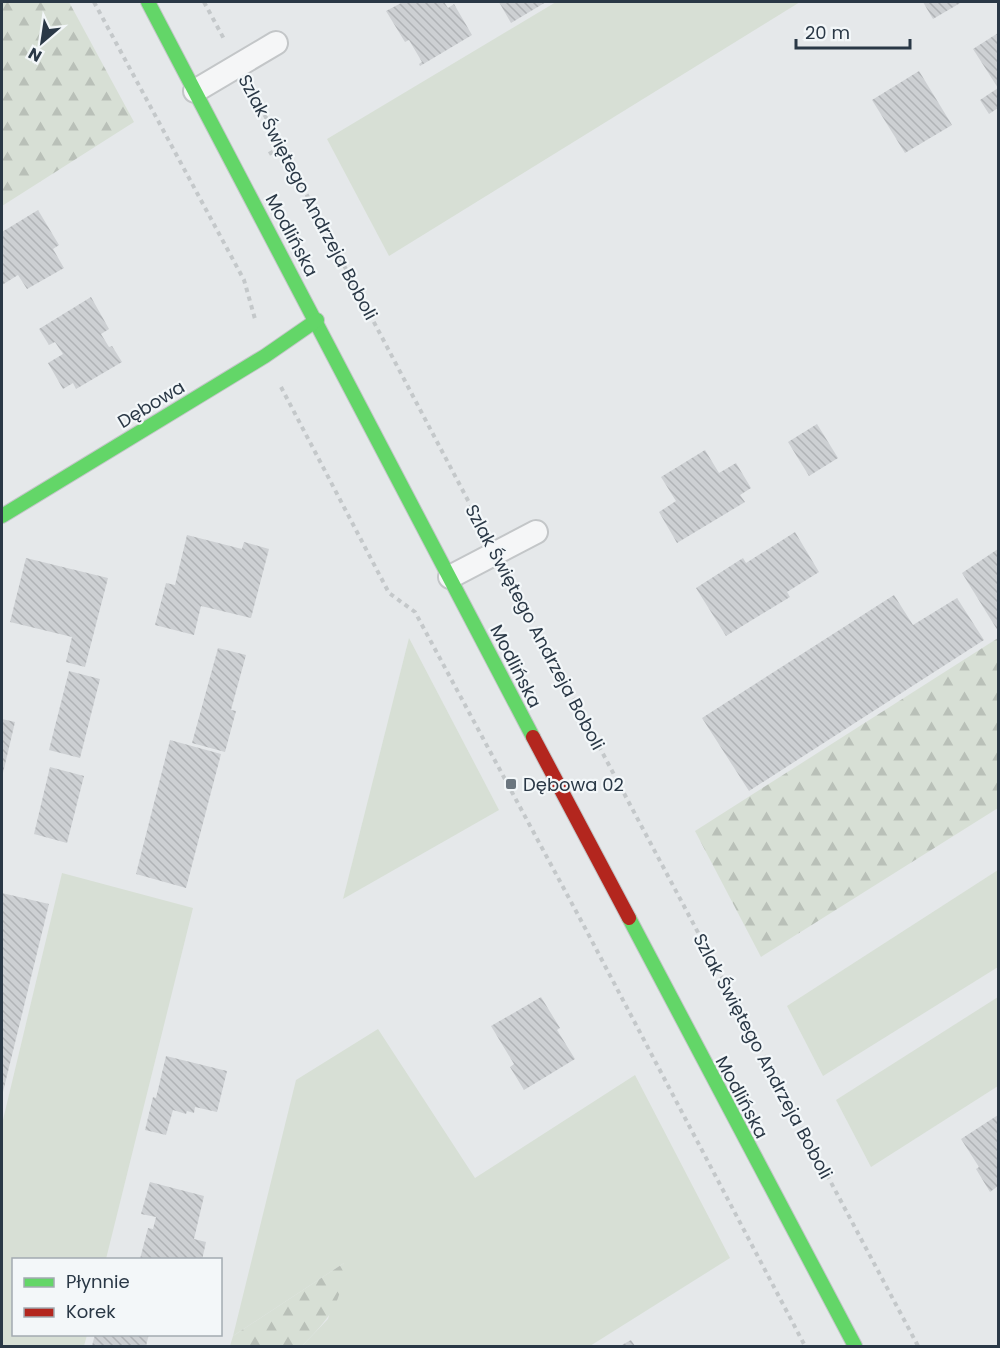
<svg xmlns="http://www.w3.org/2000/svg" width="1000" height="1348" font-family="Poppins,sans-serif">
<defs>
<pattern id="forest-firs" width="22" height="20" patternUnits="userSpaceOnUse" patternTransform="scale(1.5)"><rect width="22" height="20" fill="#d7dfd5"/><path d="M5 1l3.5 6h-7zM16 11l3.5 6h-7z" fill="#b9c0b8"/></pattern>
<pattern id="building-back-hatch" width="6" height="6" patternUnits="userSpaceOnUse" patternTransform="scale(1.5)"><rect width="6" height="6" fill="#cdd0d3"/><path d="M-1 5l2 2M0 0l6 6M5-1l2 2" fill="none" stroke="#b0b3b6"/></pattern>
</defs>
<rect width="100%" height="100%" fill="#e5e8ea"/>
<g fill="#d7dfd5">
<path d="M556 2H800L389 256 327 139Z"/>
<path d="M409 638 499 810 343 899Z"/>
<path d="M998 870V967L823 1076 787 1006Z"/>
<path d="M62 873 193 908 106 1259 14 1260V1334L87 1335 84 1346H2V1124Z"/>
<path d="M998 997V1086L871 1167 836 1100Z"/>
<path d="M378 1029 475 1178 635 1075 730 1258 590 1346H302L328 1319 344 1263 233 1336 296 1080Z"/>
</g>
<g fill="url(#forest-firs)">
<path d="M2 2H69L134 122 2 206Z"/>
<path d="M998 638V808L761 957 695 831Z"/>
<path d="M344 1263C342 1305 330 1317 302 1346H230L233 1336Z"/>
</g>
<g fill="url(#building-back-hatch)">
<path d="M403 2H444L448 8 454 4 472 35 420 66 419 64 422 62 409 40 405 42 386 11Z"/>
<path d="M499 2H546L511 23Z"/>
<path d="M923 2H962L933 19Z"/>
<path d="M998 33V108L989 114 980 100 998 88 973 49Z"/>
<path d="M919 71 952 125 905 153 872 100Z"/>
<path d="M38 210 59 245 53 249 64 268 27 289 18 275 2 285V232Z"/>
<path d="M91 297 109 329 101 334 109 347 112 346 122 362 76 389 73 383 63 389 48 363 63 354 55 342 49 345 39 329Z"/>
<path d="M817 424 838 458 809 476 788 442Z"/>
<path d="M705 450 719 473 736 463 751 488 740 495 745 502 677 543 659 512 676 501 661 477Z"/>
<path d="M795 532 819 572 787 592 790 597 726 636 696 588 743 558 746 563Z"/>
<path d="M187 535 242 549 244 542 269 549 251 618 201 606 194 635 155 625 166 583 175 585Z"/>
<path d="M998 549V631L962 573Z"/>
<path d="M26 558 108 578 85 667 66 662 72 637 10 622Z"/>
<path d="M894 595 913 625 957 598 984 640 749 791 702 718Z"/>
<path d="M218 648 246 655 231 710 236 711 225 752 192 743Z"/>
<path d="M69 671 100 679 80 758 49 750Z"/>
<path d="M2 719 15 722 3 773 2 772Z"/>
<path d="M170 740 221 754 186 888 136 874Z"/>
<path d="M50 767 84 776 67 843 34 834Z"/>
<path d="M2 893 49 904 2 1096Z"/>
<path d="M541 997 560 1028 557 1030 575 1059 524 1090 510 1067 514 1064 491 1026Z"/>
<path d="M166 1056 227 1071 217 1112 195 1107 194 1113 187 1111 186 1114 173 1110 166 1135 145 1130 153 1097 156 1098Z"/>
<path d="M998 1115V1186L990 1192 976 1169 979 1167 961 1139Z"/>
<path d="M150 1182 204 1196 194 1239 206 1242 202 1260 140 1259 148 1228 153 1229 156 1217 141 1214Z"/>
<path d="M95 1334H149L146 1346H92Z"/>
<path d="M631 1340 635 1346H620Z"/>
</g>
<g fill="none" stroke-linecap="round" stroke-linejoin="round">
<defs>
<g id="lane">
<path d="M195 91 276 43"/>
<path d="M450 577 536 532"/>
</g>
<g id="fast">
<path d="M148 2 533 737"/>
<path d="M2 516 265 356 317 320"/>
<path d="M629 918 855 1346"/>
</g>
<path id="jam" d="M533 737 629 918"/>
</defs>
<use href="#lane" stroke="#c3c6c8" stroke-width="26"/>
<use href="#fast" stroke="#c3c6c8" stroke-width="16"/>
<use href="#jam" stroke="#c3c6c8" stroke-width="16"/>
<g stroke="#c4c8ca" stroke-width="4" stroke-dasharray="4.5 4.5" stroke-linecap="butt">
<path d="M94 2 244 280 255 319"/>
<path d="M204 2 224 39"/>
<path d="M252 91 482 527"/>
<path d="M269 154 281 147"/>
<path d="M281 387 389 593 415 612 584 926 805 1346"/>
<path d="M510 579 918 1346"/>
</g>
<use href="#lane" stroke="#f5f6f7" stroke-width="22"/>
<use href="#fast" stroke="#63d668" stroke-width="14"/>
<use href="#jam" stroke="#b3261e" stroke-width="14"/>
</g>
<rect fill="#6b767f" stroke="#f3f7f9" stroke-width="2" x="505" y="778" width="12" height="12" rx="3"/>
<g text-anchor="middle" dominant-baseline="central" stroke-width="4.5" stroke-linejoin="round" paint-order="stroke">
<g font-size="18" fill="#2a3846" stroke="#f3f7f9">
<text transform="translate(308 197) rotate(62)">Szlak Świętego Andrzeja Boboli</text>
<text transform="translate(292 235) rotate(62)">Modlińska</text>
<text transform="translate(151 404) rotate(-31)">Dębowa</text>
<text transform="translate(535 627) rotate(62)">Szlak Świętego Andrzeja Boboli</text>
<text transform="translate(516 666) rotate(63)">Modlińska</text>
<text transform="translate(763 1056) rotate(62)">Szlak Świętego Andrzeja Boboli</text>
<text transform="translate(742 1097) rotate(62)">Modlińska</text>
</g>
<g font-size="18" fill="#2a3846" stroke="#f3f7f9" text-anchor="start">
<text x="523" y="784">Dębowa 02</text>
</g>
</g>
<rect width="1000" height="1348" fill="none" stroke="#2a3846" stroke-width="6"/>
<rect x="12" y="1258" width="210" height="78" fill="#f3f7f9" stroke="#a3abb1" stroke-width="1.5"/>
<rect x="24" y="1278" width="30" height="9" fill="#63d668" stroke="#a3abb1" stroke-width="1.5"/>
<text x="66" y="1288" font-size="18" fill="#2a3846">Płynnie</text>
<rect x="24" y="1308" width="30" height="9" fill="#b3261e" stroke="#a3abb1" stroke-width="1.5"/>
<text x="66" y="1318" font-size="18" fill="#2a3846">Korek</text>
<g transform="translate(42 42) rotate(209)" stroke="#f3f7f9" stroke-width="4.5" paint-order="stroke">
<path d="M0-4.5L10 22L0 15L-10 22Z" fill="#2a3846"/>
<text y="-9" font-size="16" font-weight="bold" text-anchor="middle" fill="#2a3846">N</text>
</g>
<path d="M796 39v9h114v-9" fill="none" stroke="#2a3846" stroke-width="3"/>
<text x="805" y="39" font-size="18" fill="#2a3846" stroke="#f3f7f9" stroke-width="4.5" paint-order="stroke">20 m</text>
</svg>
